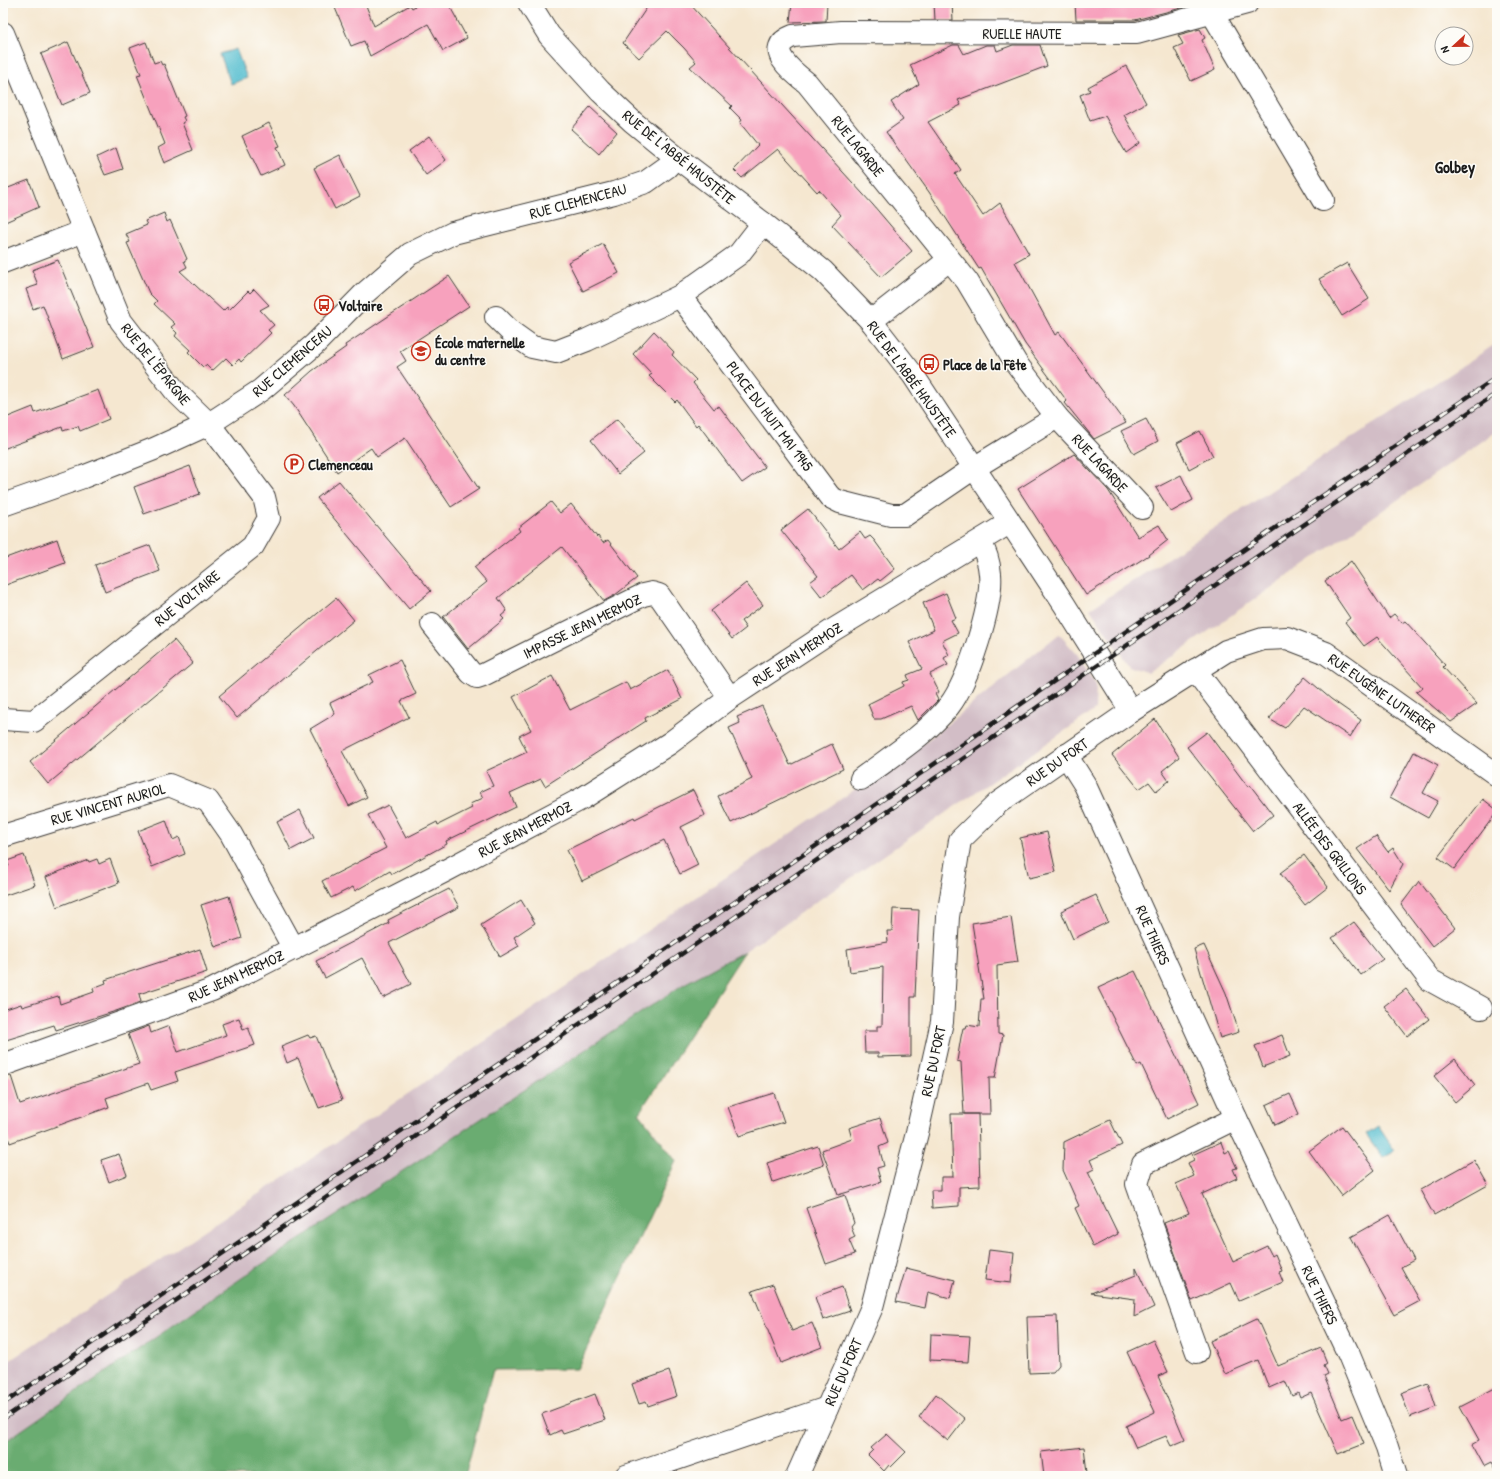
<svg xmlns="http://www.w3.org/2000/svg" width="1500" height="1479" font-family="'Patrick Hand',sans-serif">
<rect width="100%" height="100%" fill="#fdfcf7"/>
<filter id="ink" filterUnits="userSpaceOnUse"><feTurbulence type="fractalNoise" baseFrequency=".025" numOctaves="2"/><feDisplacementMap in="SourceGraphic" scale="8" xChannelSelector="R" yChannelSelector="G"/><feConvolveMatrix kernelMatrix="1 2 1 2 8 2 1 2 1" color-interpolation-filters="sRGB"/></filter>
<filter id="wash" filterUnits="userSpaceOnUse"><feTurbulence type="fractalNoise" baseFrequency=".012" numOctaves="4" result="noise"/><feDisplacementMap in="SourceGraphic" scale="16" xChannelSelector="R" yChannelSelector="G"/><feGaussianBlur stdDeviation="0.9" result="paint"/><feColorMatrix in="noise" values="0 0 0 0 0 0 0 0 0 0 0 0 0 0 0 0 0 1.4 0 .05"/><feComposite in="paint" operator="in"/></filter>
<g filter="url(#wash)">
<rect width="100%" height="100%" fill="#f5e7d0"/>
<g fill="#d2bdc6">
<path d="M1497 343V431L1148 673 1129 666 1090 609Z"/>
<path d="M1059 634 1077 654 1096 684 1095 710 745 951 684 984 249 1273 3 1443V1365L387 1108 929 739Z"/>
</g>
<path fill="#6aac71" stroke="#436446" d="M745 951 639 1113 676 1161 577 1369 493 1370 465 1476H3V1443L249 1273 684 984Z"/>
<g fill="#53bdcf" stroke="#386c76">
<path d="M236 49 247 78 231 84 220 54Z"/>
<path d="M1378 1126 1395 1151 1383 1158 1366 1134Z"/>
</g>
<g id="blocks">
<g fill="#f7a1bd">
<path d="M333 3H365L374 26 410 5 412 8 420 3H448L467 38 443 51 428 24 370 56 364 41 351 46Z"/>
<path d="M650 3H689L873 205 912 251 881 277 832 225 841 215 819 190 817 192 778 149 742 178 734 170 758 145 740 123 742 120 730 108 732 106 690 67 696 62 684 48 667 31 639 58 623 43Z"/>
<path d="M792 3H827L826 21 790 22Z"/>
<path d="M934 3H952L953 20H935Z"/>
<path d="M1075 3H1193V5L1135 20H1076Z"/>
<path d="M1200 29 1205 38 1202 40 1215 70 1191 81 1174 48 1183 44 1178 35Z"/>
<path d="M68 42 90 93 62 105 41 54Z"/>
<path d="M146 42 154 63 160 61 162 65 164 64 185 116 183 117 185 121 182 123 193 150 164 163 158 148 165 144 137 75 141 74 130 48Z"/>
<path d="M953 45H959L964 54 986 45H995L997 51 1013 45H1040L1047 66 958 100 961 105 928 122 961 170 955 174 983 216 1000 203 1029 254 1015 262 1055 335 1059 332 1126 423 1094 439 1065 403 1067 401 1025 344 981 268 979 269 929 192 886 132 903 120 891 102 919 84 910 65Z"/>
<path d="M1126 66 1146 103 1124 115 1140 143 1126 153 1105 116 1090 121 1080 95 1090 91 1088 87Z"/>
<path d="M590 107 617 132 599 154 571 129Z"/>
<path d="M269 123 280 146 277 147 285 165 261 176 242 136Z"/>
<path d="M429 136 446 160 426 175 409 151Z"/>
<path d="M116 148 123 169 105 175 97 157Z"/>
<path d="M340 155 360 196 335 209 314 168Z"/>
<path d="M29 180 39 207 3 223V190Z"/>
<path d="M164 213 167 222 170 220 187 259 184 261 187 267 180 271 223 311 227 307 229 310 248 291 250 293 254 289 269 305 260 310 274 325 268 330 271 333 241 362 239 359 233 365 226 358 212 371 206 365 203 367 188 352 190 350 175 336 177 333 171 327 175 324 154 304 157 301 149 293 127 243 130 242 126 234 147 225 145 221Z"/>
<path d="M603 244 619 273 583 291 568 262Z"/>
<path d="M58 260 94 347 63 359 43 305 33 309 26 289 38 285 32 270Z"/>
<path d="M1347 263 1369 299 1342 316 1319 279Z"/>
<path d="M449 276 469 306 400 351 406 361 397 367 479 489 451 507 405 438 377 457 371 448 337 472 294 406 285 395 312 371 346 347 345 345Z"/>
<path d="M654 331 674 352 672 355 696 380 693 383 714 409 719 406 765 467 742 483 698 424 696 426 677 400 675 402 649 376 652 374 633 354Z"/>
<path d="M98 390 109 419 80 431 78 426 63 431 62 427 3 449V419L33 407 35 413Z"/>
<path d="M617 419 644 453 618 474 591 440Z"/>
<path d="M1146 419 1158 441 1134 454 1121 431Z"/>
<path d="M1200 431 1213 456 1189 469 1177 443Z"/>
<path d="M1074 454 1108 490 1138 537 1159 525 1168 540 1149 555 1086 595 1018 489Z"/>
<path d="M190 466 200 494 144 514 134 487Z"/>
<path d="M1181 475 1193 500 1171 512 1156 488Z"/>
<path d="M339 481 431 591 409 609 317 498Z"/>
<path d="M551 502 560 513 571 504 597 537 598 536 603 543 608 540 637 578 615 595 604 601 562 547 498 598 507 611 501 616 504 619 468 649 443 617 487 582 474 567 520 531 518 528Z"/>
<path d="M808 509 839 549 860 532 865 539 870 536 874 540 895 569 880 581 878 579 863 590 851 575 822 597 810 582 818 576 781 530Z"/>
<path d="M57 539 65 563 3 586V559Z"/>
<path d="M150 545 160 571 105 592 95 565Z"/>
<path d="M1351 561 1389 618 1394 614 1402 623 1405 621 1445 665 1443 667 1477 704 1451 722 1416 692 1423 688 1377 637 1364 646 1345 622 1350 618 1325 581Z"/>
<path d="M746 583 763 605 741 621 746 628 732 639 711 611Z"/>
<path d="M946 593 956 618 951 620 958 633 942 641 949 655 944 658 948 665 930 674 939 692 935 694 938 700 918 720 911 706 881 719H874L868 704 904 686 903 682 909 680 907 675 922 669 909 642 934 630 923 603Z"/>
<path d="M336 598 354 620 237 718 219 696Z"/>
<path d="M174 640 193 663 48 784 30 762Z"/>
<path d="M400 660 416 694 401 701 409 717 342 751 367 797 349 806 310 729 335 714 330 703 373 682 369 675Z"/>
<path d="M668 670 682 699 645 718 646 721 545 786 541 779 510 793 516 807 446 841 447 844 392 874 390 871 355 891 353 887 331 898 322 881 386 848 368 815 388 805 406 838 437 822 438 825 472 808 470 804 483 798 480 792 493 786 486 771 527 752 519 736 531 730 513 697 552 676 570 710 626 682 630 690Z"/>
<path d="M1305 677 1331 699 1361 720 1350 737 1304 706 1285 728 1269 719Z"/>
<path d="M762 706 790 765 832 744 843 769 731 823 718 796 752 779 729 728 740 723 737 717Z"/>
<path d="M1155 719 1179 757 1162 771 1169 781 1156 791 1149 782 1139 789 1112 755Z"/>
<path d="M1207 732 1248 787 1250 785 1273 815 1253 831 1187 747Z"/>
<path d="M1414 752 1438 765 1423 793 1438 801 1428 818 1390 797Z"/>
<path d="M693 790 705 815 681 827 698 865 680 874 664 840 582 881 567 850 634 817 635 819Z"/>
<path d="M1483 799 1497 810V812L1454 869 1438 857Z"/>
<path d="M300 810 314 838 291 850 277 822Z"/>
<path d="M166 820 173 840 179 837 185 854 152 867 138 831Z"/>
<path d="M1047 832 1056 872 1029 878 1020 838Z"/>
<path d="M1376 836 1388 852 1393 848 1403 864 1389 890 1357 849Z"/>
<path d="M24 855 35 885 3 896V868L9 866 7 861Z"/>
<path d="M1304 855 1328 887 1305 905 1280 873Z"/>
<path d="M97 859 99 864 110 859 119 883 57 907 46 877 88 860 89 862Z"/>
<path d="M1419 881 1455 928 1432 946 1401 905Z"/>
<path d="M449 889 459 907 389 943 411 984 383 998 362 958 325 978 316 961 389 923 388 920Z"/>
<path d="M1096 895 1108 922 1073 939 1061 911Z"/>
<path d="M229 896 242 938 215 947 201 905Z"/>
<path d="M521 900 535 923 514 937 519 946 500 957 481 925Z"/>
<path d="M893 909 919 910 915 997H911V1056L878 1057V1053H865L864 1031H877V1026H882L883 967 850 972 847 949 888 942 887 931H892Z"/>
<path d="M1011 917 1018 962 997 965 998 1034 1003 1035 995 1078H989L990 1114H964L961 1062 957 1061 961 1037 963 1028H966L967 1025 979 1027 981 999H984L972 923Z"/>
<path d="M1354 922 1383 959 1361 975 1332 938Z"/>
<path d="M1204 945 1226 993 1239 1032 1220 1038 1194 949Z"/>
<path d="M200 949 207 972 139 994 141 1002 116 1011 56 1030 54 1025 3 1041V1010L21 1004 22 1007 58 996 60 1004 94 992 93 988 106 983 105 980Z"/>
<path d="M1135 971 1199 1103 1167 1119 1141 1064 1137 1066 1098 988Z"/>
<path d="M1406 989 1429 1019 1407 1036 1384 1006Z"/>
<path d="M239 1018 243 1029 248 1027 255 1045 175 1072 178 1081 151 1090 148 1083 106 1098 109 1107 10 1143 3 1124V1077L11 1076 20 1104 139 1064 128 1034 149 1026 151 1033 169 1026 178 1052 226 1035 222 1024Z"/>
<path d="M308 1035 310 1038 316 1036 342 1100 319 1108 298 1058 287 1063 281 1046Z"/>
<path d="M1282 1035 1290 1056 1263 1067 1255 1046Z"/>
<path d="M1455 1059 1475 1085 1455 1102 1434 1076Z"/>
<path d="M774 1093 784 1122 739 1136 728 1107Z"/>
<path d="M1290 1094 1299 1114 1275 1125 1266 1105Z"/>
<path d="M951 1114H978L980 1186 959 1187V1206L932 1208 931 1190H941V1177H953Z"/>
<path d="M880 1118 888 1143 879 1147 884 1166 877 1168 881 1182 838 1195 822 1150 852 1139 849 1128Z"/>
<path d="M1110 1120 1122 1145 1090 1160 1094 1169 1088 1172 1118 1234 1093 1247 1075 1208 1079 1206 1063 1170 1064 1142Z"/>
<path d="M1342 1126 1375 1170 1342 1196 1309 1151Z"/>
<path d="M1221 1142 1225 1153 1229 1151 1237 1168 1233 1169 1237 1178 1202 1194 1233 1262 1267 1246 1272 1256 1275 1254 1282 1271 1279 1272 1283 1282 1239 1301 1231 1283 1192 1301 1164 1223 1189 1213 1176 1184 1194 1176 1188 1163 1194 1160 1192 1155Z"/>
<path d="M818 1146 824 1165 773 1182 767 1163Z"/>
<path d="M119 1154 127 1175 109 1182 101 1160Z"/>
<path d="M1474 1160 1488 1185 1434 1215 1420 1190Z"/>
<path d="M845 1195 854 1223 851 1227 855 1237 849 1240 855 1254 826 1264 806 1208Z"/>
<path d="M1390 1215 1414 1260 1401 1267 1420 1301 1394 1315 1351 1237Z"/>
<path d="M989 1250 1014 1253 1011 1283 985 1280Z"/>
<path d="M906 1268 955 1280 950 1298 928 1292 925 1308 896 1302Z"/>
<path d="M1136 1268 1154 1307 1134 1317 1135 1299 1091 1293 1136 1275Z"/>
<path d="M773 1284 792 1331 812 1323 822 1347 781 1363 752 1291Z"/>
<path d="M842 1287 850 1311 823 1320 815 1297Z"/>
<path d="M1057 1316 1059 1365 1053 1372 1029 1373 1027 1317Z"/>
<path d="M1257 1319 1278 1366 1321 1348 1327 1363 1324 1365 1328 1374 1324 1376 1342 1419 1352 1415 1364 1444 1338 1454 1311 1393 1300 1398 1298 1393 1292 1396 1285 1381 1269 1388 1258 1360 1225 1374 1210 1341Z"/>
<path d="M931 1334 970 1336 968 1362 930 1360Z"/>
<path d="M1153 1340 1168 1372 1158 1376 1185 1440 1171 1446 1166 1436 1136 1448 1126 1426 1155 1412 1127 1352Z"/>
<path d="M669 1371 677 1396 648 1406 646 1402 639 1404 632 1384Z"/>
<path d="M1428 1383 1436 1407 1410 1417 1401 1393Z"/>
<path d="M1497 1387V1471L1492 1462 1484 1466 1472 1444 1479 1440 1460 1406Z"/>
<path d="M595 1394 605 1420 563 1434 561 1430 550 1435 542 1414Z"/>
<path d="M936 1394 965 1419 948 1441 919 1417Z"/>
<path d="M887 1434 906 1452 891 1467 889 1465 884 1471 868 1455 873 1450 871 1448Z"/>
<path d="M1084 1447 1087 1473 1044 1476 1041 1452Z"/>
</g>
</g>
</g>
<g filter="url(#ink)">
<use href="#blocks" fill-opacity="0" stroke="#3d3a37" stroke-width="1"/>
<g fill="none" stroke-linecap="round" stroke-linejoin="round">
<defs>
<g id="minor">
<path d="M529 3 549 35 600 91 633 122 676 157 763 223 823 271 871 321 913 375 1064 604 1131 711"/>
<path d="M1212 13 1323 200"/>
<path d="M3 33 121 321 176 392 209 424 264 497 269 518 253 546 34 721 3 719"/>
<path d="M3 262 84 231"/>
<path d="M680 296 830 497 840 502 891 515H905L974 468 1057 417"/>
<path d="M496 317 511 332 532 347 556 352 587 340 680 296 739 254 763 223"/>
<path d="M871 321 949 260"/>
<path d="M3 505 83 477 154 449 209 424 261 390 314 345 365 293 410 254 453 233 614 193 646 182 667 167 676 157"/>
<path d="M1142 508 1057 417 1016 363 967 281 807 83C794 73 761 48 793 36L841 32 1137 33 1247 3"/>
<path d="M432 624 471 673 477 677 483 675 643 595 652 593 659 595 730 698"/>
<path d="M1195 670 1430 980 1481 1008"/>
<path d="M1066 755 1085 785 1236 1118 1349 1355 1387 1447 1396 1476"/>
<path d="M861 779C890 757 926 735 949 706 968 682 993 604 990 574 989 562 986 552 980 542"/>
<path d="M3 836 169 785 208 801 231 834 294 949"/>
<path d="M3 1065 212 990 447 870 583 798 670 743 730 698 833 630 1009 523"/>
<path d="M1197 1352 1137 1184 1143 1164 1236 1118"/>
<path d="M626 1476 827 1408"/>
<path d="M797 1476 872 1307 917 1133 942 1022 948 917 960 840 998 803 1131 711 1226 651 1263 639 1287 638 1326 653 1497 775"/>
</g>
</defs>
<use href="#minor" stroke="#3d3a37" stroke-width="24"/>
<use href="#minor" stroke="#fff" stroke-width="22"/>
<defs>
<g id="rail">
<path d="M3 1404 716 915 1284 522 1497 377"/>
<path d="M3 1419 689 949 1085 674 1497 393"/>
</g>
</defs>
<use href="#rail" stroke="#1c1c1c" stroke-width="4.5"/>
<use href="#rail" stroke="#fdfcf7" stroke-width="3" stroke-dasharray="9" stroke-linecap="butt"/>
</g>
</g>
<defs>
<symbol id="bus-ring" viewBox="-11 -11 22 22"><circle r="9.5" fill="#fdfcf7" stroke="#c8321e" stroke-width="1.5"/><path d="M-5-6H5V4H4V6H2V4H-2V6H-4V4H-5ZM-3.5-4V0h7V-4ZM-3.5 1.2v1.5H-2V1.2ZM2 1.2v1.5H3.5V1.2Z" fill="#c8321e"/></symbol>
<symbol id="school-ring" viewBox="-11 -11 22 22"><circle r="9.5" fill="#fdfcf7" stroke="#c8321e" stroke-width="1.5"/><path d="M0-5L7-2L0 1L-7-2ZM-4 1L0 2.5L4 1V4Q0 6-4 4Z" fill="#c8321e"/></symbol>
<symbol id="parking-ring" viewBox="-11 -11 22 22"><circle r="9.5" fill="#fdfcf7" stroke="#c8321e" stroke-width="1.5"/><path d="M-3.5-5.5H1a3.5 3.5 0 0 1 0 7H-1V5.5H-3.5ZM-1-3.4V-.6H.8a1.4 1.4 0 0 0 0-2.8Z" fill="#c8321e"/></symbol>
</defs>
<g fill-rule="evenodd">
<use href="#bus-ring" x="313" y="294" width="22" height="22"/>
<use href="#school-ring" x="410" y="340" width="22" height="22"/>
<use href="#bus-ring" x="918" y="353" width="22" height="22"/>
<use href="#parking-ring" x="283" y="453" width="22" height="22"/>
</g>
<g text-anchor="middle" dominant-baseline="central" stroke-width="3" stroke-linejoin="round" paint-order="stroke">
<g font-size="15" fill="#1c1c1c" stroke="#fdfcf7">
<text x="1022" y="33">RUELLE HAUTE</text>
<text transform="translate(858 146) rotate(51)">RUE LAGARDE</text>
<text transform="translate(679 157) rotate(39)">RUE DE L'ABBÉ HAUSTÊTE</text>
<text transform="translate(578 201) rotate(-15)">RUE CLEMENCEAU</text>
<text transform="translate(292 361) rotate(-41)">RUE CLEMENCEAU</text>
<text transform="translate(156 364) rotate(51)">RUE DE L'ÉPARGNE</text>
<text transform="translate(912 379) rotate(54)">RUE DE L'ABBÉ HAUSTÊTE</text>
<text transform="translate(770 416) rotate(53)">PLACE DU HUIT MAI 1945</text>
<text transform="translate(1100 463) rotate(47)">RUE LAGARDE</text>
<text transform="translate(187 598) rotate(-39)">RUE VOLTAIRE</text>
<text transform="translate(582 626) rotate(-26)">IMPASSE JEAN MERMOZ</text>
<text transform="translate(797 654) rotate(-33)">RUE JEAN MERMOZ</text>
<text transform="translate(1382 693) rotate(35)">RUE EUGÈNE LUTHERER</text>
<text transform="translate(1057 762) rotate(-35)">RUE DU FORT</text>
<text transform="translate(108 804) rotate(-16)">RUE VINCENT AURIOL</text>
<text transform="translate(525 829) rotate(-28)">RUE JEAN MERMOZ</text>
<text transform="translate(1330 848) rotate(53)">ALLÉE DES GRILLONS</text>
<text transform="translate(1153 935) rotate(66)">RUE THIERS</text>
<text transform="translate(236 976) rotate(-25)">RUE JEAN MERMOZ</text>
<text transform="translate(933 1061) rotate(-78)">RUE DU FORT</text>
<text transform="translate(1320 1295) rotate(64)">RUE THIERS</text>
<text transform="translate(843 1372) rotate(-66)">RUE DU FORT</text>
</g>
<g font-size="15" font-weight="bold" fill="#1c1c1c" stroke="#fdfcf7" text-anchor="start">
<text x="338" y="305">Voltaire</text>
<text x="435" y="342">École maternelle<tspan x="435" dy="17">du centre</tspan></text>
<text x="943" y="364">Place de la Fête</text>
<text x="308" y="464">Clemenceau</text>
</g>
<g font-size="17" font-weight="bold" fill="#1c1c1c" stroke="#fdfcf7">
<text x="1455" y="166">Golbey</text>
</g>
</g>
<rect width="1500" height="1479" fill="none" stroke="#fdfcf7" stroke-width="16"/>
<g transform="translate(1454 46) rotate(248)"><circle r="19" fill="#fdfcf7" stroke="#a3a29f"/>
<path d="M0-3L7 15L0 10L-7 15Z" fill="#c8321e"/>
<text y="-6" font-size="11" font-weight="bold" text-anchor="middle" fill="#1c1c1c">N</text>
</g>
</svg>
